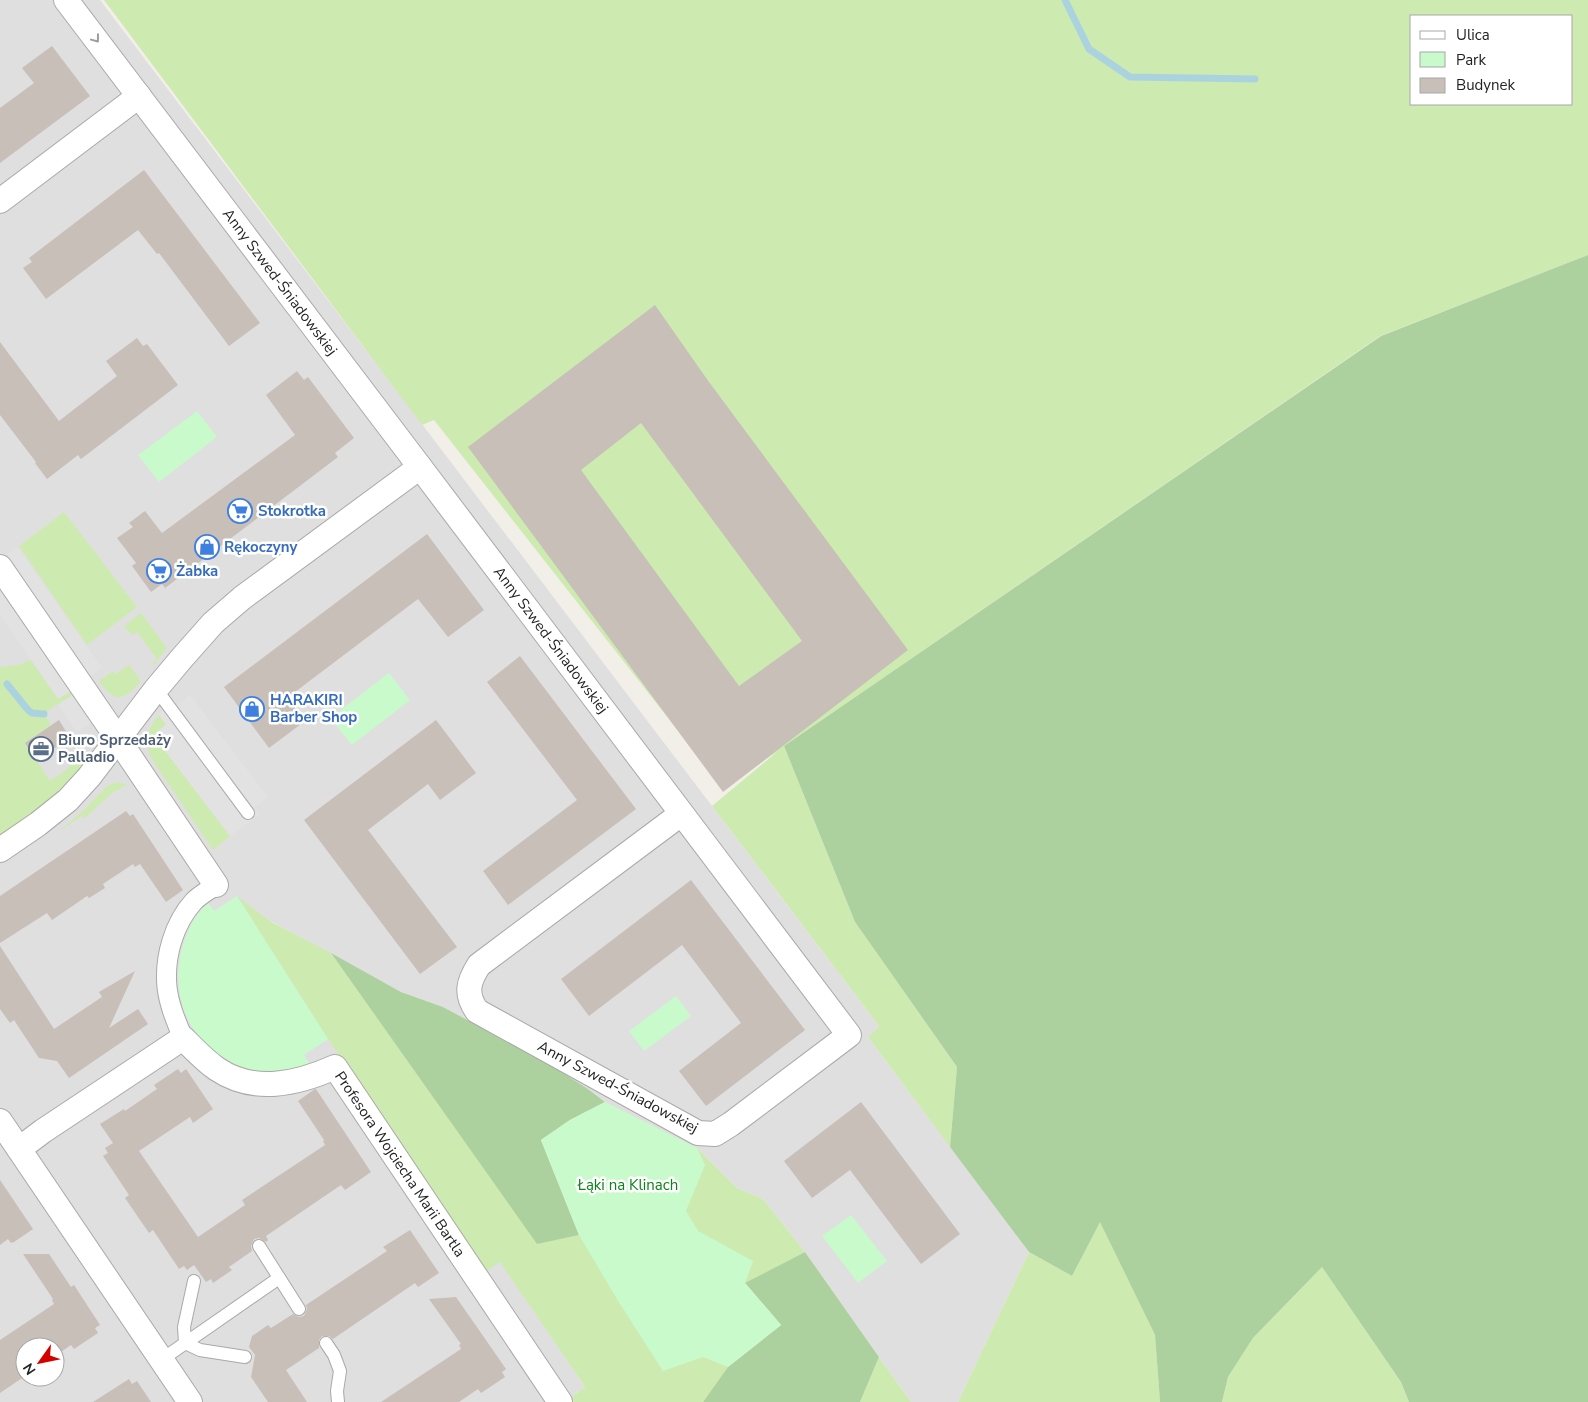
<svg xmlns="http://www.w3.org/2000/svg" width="1588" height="1402" font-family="'Nunito Sans',sans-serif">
<rect width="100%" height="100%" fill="#f2efe9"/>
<path fill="#e0dfdf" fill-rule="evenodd" d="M0 0H100L879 1026 868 1037 1029 1252 958 1402H911L805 1252 763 1199 737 1188 697 1148 608 1104 588 1089 546 1062 443 1007 401 992 271 921 585 1387 571 1397 574 1402H0ZM25 1347H55V1377H25Z"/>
<g fill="#cdebb0" fill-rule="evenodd">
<path d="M104 0H1588V255L1380 336 784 746 855 922 957 1067 950 1147 868 1037 879 1026 712 806 778 751 723 788 434 420 422 425ZM1412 16H1572V104H1412Z"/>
<path d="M64 512 137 607 87 645 19 546Z"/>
<path d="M141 613 167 648 154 665 152 663 157 659 137 632 132 635 124 626Z"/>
<path d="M31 660 58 699 71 691 74 694 44 713 51 725 25 743 50 781 65 771 78 758 86 764 53 800 0 837V667L17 665Z"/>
<path d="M129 665 141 681C123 701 115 704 99 681L113 671 116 674Z"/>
<path d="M159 715 166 724 153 735 230 836 213 850 153 761C144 741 145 733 159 715Z"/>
<path d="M117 782 127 785 111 794 87 816 84 818 82 816 58 832 83 811 107 786Z"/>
<path d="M237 896 270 921 331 953 537 1243 579 1235 605 1102 697 1148 737 1188 763 1199 805 1252 746 1283 729 1367 703 1402H574L571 1397 585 1387 500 1262 486 1271 328 1039Z"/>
<path d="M1100 1221 1155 1335 1160 1402H958L1029 1252 1072 1276Z"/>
<path d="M1322 1267 1401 1382 1409 1402H1222L1228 1377 1253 1338Z"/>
<path d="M879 1357 911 1402H860Z"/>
</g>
<g fill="#add19e">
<path d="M1588 255V1402H1409L1401 1382 1322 1267 1253 1338 1228 1377 1222 1402H1160L1155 1335 1100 1222 1072 1276 1029 1252 950 1147 957 1067 855 922 784 746 1381 336Z"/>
<path d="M331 953 401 992 443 1007 546 1062 588 1089 605 1102 570 1120 541 1140 579 1235 537 1244Z"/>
<path d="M805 1252 879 1357 860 1402H703L728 1367 781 1325 745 1283Z"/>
</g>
<g fill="#c8facc">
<path d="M197 411 217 437 159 482 138 455Z"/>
<path d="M389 673 410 700 352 745 330 718Z"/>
<path d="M237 896 328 1039 304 1055 311 1066C294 1071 272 1075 254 1072 242 1070 230 1063 220 1056 177 1028 168 972 190 927 194 918 201 910 208 903L214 911Z"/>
<path d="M676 996 691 1016 644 1051 629 1031Z"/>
<path d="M605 1102 697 1148 705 1165 686 1211 698 1231 753 1261 745 1283 781 1325 728 1367 703 1357 663 1371 620 1304 579 1235 541 1140 570 1120Z"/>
<path d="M851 1215 887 1261 858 1283 822 1236Z"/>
</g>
<g fill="#e2e2e2">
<path d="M18 547 102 668 89 678 4 556Z"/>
<path d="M0 586 72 690 58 699 0 615Z"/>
<path d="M74 694 93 722 77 732 58 705Z"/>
<path d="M190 695 268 797 254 807 260 814 230 836 153 735 166 725 159 715 172 698 177 705Z"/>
</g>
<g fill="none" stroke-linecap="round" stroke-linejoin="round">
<g stroke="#aad3df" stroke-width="7">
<path d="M1065 0 1089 49 1130 77 1255 79"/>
<path d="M7 684 28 710 32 713 44 714"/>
</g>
</g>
<g fill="#c7bfb8" fill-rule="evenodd">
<path d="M52 46 90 96 0 163V108L34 83 22 68Z"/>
<path d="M144 170 260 323 229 346 159 253 157 254 138 230 46 299 23 268 32 262 29 258Z"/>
<path d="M655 305 709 382 908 650 723 792 468 447ZM641 423 802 641 739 686 581 470Z"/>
<path d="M137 338 143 346 147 344 178 385 81 459 78 455 47 479 35 463 36 462 0 415V342L59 421 117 376 106 361Z"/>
<path d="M297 371 304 380 308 377 354 438 335 453 338 457 222 545 165 588 162 584 151 592 132 566 136 563 117 538 133 527 129 523 145 511 162 533 295 435 266 395Z"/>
<path d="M427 534 484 610 448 637 418 599 287 698 305 721 269 748 224 687Z"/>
<path d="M520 656 636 809 508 905 483 871 577 800 487 682Z"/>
<path d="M59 720 70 738 36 760 25 743Z"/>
<path d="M436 720 476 773 440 800 428 784 368 830 457 947 420 974 304 820Z"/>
<path d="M126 811 130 816 133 814 183 890 166 902 140 864 135 867 133 864 103 884 105 888 89 898 87 896 52 920 47 913 0 943V896Z"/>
<path d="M691 880 805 1030 706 1106 679 1071 741 1023 682 945 589 1016 561 979Z"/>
<path d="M0 946 54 1029 102 997 99 992 135 971 109 1028 138 1009 148 1024 69 1078 57 1061 39 1058 14 1020 10 1023 0 1009Z"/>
<path d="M178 1069 181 1073 186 1069 213 1109 193 1123 190 1117 139 1151 198 1237 245 1205 242 1200 325 1145 323 1141 324 1140 298 1101 315 1089H316L371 1172 345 1190 341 1185 266 1236 268 1240 266 1242 259 1238 254 1239 251 1246 252 1251 229 1267 232 1270 213 1283 211 1279 206 1282 194 1265 187 1270 184 1266 179 1269 153 1230 149 1233 125 1198 129 1195 103 1156 108 1153 105 1148 113 1143 100 1124 124 1109 125 1111 157 1089 154 1085Z"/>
<path d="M861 1102 960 1234 921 1264 850 1170 812 1198 784 1161Z"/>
<path d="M0 1180 33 1229 14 1242 11 1243 8 1239 0 1245Z"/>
<path d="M410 1230 439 1273 418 1287 415 1283 333 1339 329 1336H322L319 1340V1348L286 1370 307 1402H268L251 1377 255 1355 249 1347 252 1336 268 1325 271 1328 293 1314 299 1317 304 1316 307 1309 306 1305 387 1251 383 1247Z"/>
<path d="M23 1254H49L71 1287 74 1285 100 1325 95 1328 98 1333 74 1349 71 1345 55 1356V1347H25V1376L0 1393V1340L54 1304 52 1300 53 1299Z"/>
<path d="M456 1297 506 1369 502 1372 505 1377 481 1393 478 1389 459 1402H381L461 1349 459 1345 461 1344 429 1299Z"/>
<path d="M129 1379 132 1384 137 1381 151 1402H93Z"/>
</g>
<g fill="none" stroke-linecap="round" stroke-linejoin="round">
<defs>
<g id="service">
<path d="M156 689 248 813"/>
<path d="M259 1246 299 1309"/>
<path d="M194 1281 184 1327 185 1343 200 1350 245 1357"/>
<path d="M326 1343 334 1355 340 1371 337 1391 338 1402"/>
<path d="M161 1360 279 1278"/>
</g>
<path id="pedestrian" d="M183 1038C176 1021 169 1005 167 987 164 957 174 923 194 901 200 895 209 890 216 885"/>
<g id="minor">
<path d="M66 0 420 467"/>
<path d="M0 201 139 96"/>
<path d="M0 567 118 739 216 885"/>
<path d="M0 850 38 824 68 800 89 777 156 689 182 658 213 623 242 598 420 467 849 1035 731 1124 715 1134 698 1133 477 1011C465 994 468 982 479 965L681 814"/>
<path d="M0 1121 190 1402"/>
<path d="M19 1149 43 1131 183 1038C194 1049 204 1060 217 1069 254 1094 297 1084 335 1067L560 1402"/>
</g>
</defs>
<use href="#service" stroke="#a9a9a9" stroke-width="14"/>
<use href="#pedestrian" stroke="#a9a9a9" stroke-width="21"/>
<use href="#minor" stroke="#a9a9a9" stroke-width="26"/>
<use href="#service" stroke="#fff" stroke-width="12"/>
<use href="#pedestrian" stroke="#fff" stroke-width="19"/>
<use href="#minor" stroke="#fff" stroke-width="24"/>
</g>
<defs><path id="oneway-chevron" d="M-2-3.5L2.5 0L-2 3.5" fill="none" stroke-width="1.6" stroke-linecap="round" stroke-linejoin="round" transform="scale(1.25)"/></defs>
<use stroke="#9c9c9c" href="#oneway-chevron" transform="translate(96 39) rotate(53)"/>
<defs>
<symbol id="supermarket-ring" viewBox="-11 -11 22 22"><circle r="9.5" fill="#fff" stroke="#3f7fe0" stroke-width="1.5"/><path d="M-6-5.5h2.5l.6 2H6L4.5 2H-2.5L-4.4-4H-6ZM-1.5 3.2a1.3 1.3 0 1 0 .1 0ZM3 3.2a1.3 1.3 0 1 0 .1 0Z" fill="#3f7fe0"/></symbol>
<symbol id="shop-ring" viewBox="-11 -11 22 22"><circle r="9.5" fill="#fff" stroke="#3f7fe0" stroke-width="1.5"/><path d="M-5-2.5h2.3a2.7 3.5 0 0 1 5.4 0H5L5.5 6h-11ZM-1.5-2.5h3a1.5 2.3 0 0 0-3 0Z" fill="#3f7fe0"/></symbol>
<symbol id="office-ring" viewBox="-11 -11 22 22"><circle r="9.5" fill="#fff" stroke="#5c6f8a" stroke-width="1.5"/><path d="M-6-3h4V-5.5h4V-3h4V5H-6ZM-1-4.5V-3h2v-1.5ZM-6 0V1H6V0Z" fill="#5c6f8a"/></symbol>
</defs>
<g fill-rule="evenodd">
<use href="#supermarket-ring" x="226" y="497" width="28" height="28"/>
<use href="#shop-ring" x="193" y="533" width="28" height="28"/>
<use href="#supermarket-ring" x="145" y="557" width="28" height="28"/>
<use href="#shop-ring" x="238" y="695" width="28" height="28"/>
<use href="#office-ring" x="27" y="735" width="28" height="28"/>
</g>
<g text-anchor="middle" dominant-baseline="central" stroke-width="5" stroke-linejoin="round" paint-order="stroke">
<g font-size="15" fill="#222" stroke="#fff">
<text transform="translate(280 282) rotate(53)">Anny Szwed-Śniadowskiej</text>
<text transform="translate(551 640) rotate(53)">Anny Szwed-Śniadowskiej</text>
<text transform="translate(618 1087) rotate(28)">Anny Szwed-Śniadowskiej</text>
<text transform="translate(400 1164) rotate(56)">Profesora Wojciecha Marii Bartla</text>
</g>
<g font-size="15" font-weight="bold" fill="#366cbe" stroke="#fff" text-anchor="start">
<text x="258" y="511">Stokrotka</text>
<text x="224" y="547">Rękoczyny</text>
<text x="176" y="571">Żabka</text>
<text x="270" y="700">HARAKIRI<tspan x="270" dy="17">Barber Shop</tspan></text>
</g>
<g font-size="15" font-weight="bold" fill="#4e5e75" stroke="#fff" text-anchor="start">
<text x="58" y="740">Biuro Sprzedaży<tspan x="58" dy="17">Palladio</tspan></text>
</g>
<g font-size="15" fill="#0c8416" stroke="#fff">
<text x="628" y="1185">Łąki na Klinach</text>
</g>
</g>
<rect x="1410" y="15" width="162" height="90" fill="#ffffff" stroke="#a7a7a7"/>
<rect x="1420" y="31" width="25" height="8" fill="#ffffff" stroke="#a7a7a7"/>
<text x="1456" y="40" font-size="15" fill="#222222">Ulica</text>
<rect x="1420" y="52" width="25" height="15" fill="#c8facc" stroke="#a7a7a7"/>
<text x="1456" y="65" font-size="15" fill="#222222">Park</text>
<rect x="1420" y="78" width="25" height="15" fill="#c7bfb8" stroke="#a7a7a7"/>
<text x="1456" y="90" font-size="15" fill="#222222">Budynek</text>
<g transform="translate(40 1362) rotate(237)"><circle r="24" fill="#ffffff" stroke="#a7a7a7"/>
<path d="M0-4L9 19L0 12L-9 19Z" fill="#d40000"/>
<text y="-8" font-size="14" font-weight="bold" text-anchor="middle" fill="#222222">N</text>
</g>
</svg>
